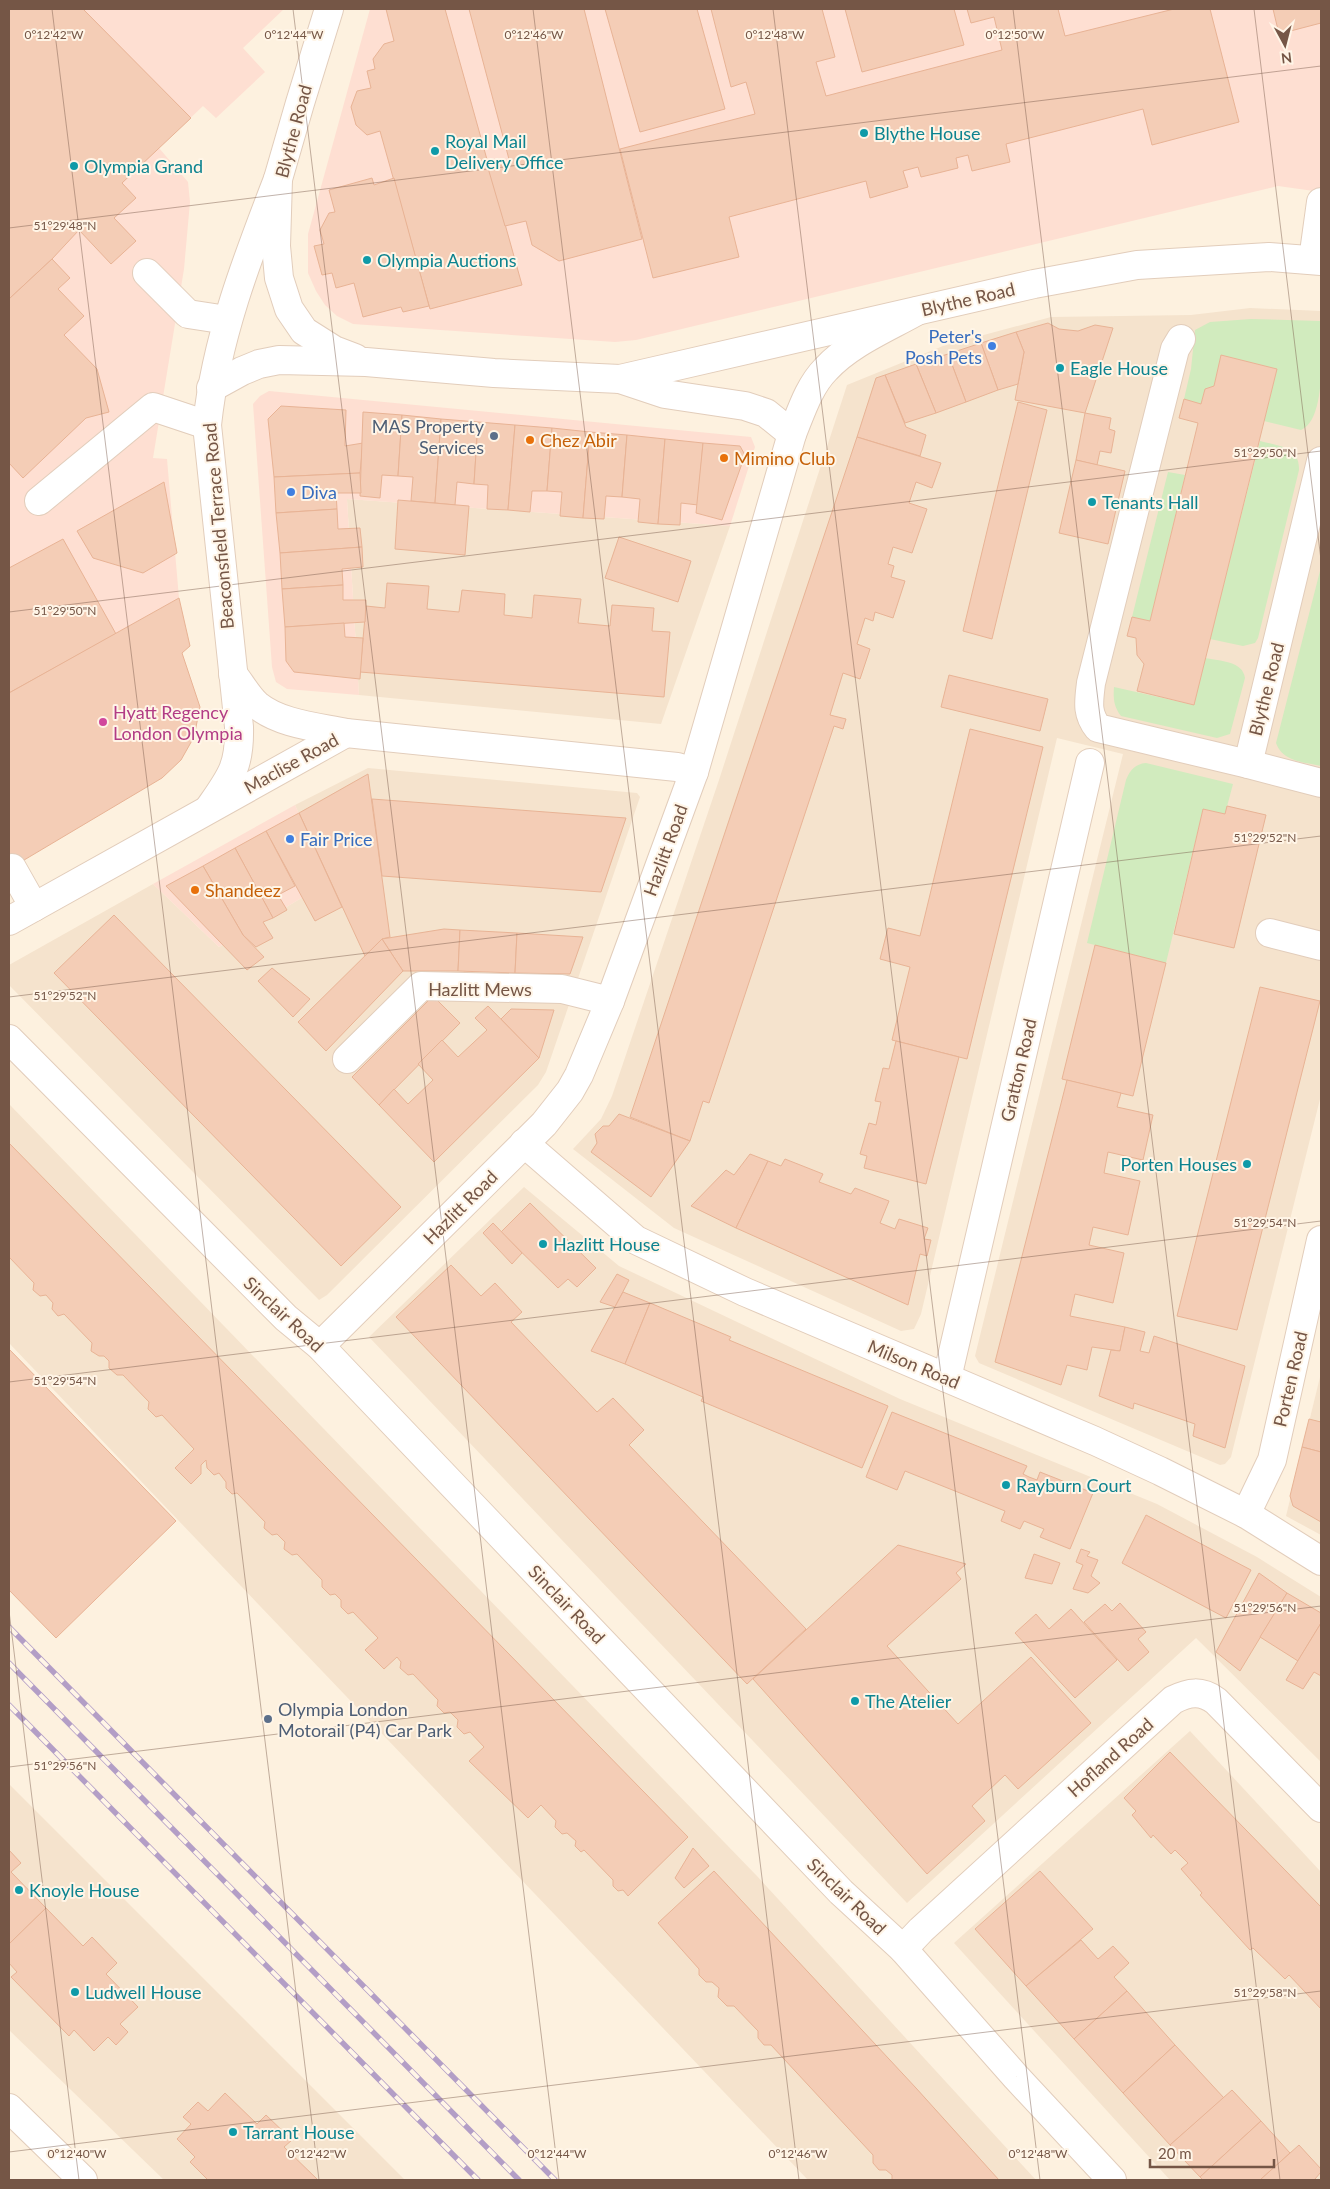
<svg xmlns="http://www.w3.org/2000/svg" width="1330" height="2189" font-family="Lato,sans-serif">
<rect width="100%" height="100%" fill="#fdf1df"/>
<g fill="#f5e3cd">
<path d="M1250 308 1321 311V1095L1231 1457 1225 1464 1220 1465 979 1363 975 1356 1123 754 1057 738 921 1314 914 1329 901 1331 674 1228 573 1149 601 1119 612 1096 719 780 847 385 943 346 1051 317 1191 315Z"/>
<path d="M347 499 730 526 661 724 359 695Z"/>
<path d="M368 768 637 793 640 797 546 1072 538 1085 327 1295 319 1300 9 985V965L153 884 219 947 330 881 295 805Z"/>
<path d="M9 1104 757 1876 1036 2180H808L9 1343Z"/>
<path d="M524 1187 619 1266 900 1399 1157 1504 1257 1557 1321 1597V1762L1196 1638 907 1903 369 1337Z"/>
<path d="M1321 1373V1535L1286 1516Z"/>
<path d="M1190 1731 1321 1872V2180H1170L954 1943Z"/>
<path d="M9 1784 405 2180H164L9 2030Z"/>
</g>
<g fill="#fedfd2">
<path d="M9 9H284L243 48 265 72 216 118 203 106 159 148 188 182 190 202 184 269 153 458 167 459 179 598 9 693Z"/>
<path d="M370 9H1321V192L1278 186 636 340 615 342 353 324 337 316 325 305 316 291 308 273V234Z"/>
<path d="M269 391 751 437 755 447 730 526 347 499 359 695 287 689 276 682 272 667 253 404 260 396Z"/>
<path d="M295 805 330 881 219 947 153 884Z"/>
</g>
<g fill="#d1ebbe">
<path d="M1251 319 1321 321C1321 345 1327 420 1301 430L1264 421 1277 369 1221 355 1214 386 1205 389 1201 404 1184 399 1191 369 1195 330 1210 322Z"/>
<path d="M1260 441C1278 446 1300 446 1299 470L1258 638 1255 643 1243 646 1210 639Z"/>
<path d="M1168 472 1185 475 1150 621 1132 617Z"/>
<path d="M1321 567V766C1304 762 1283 762 1276 743Z"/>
<path d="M1205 658C1220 661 1243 661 1245 678L1230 734 1217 738 1121 716C1114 707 1113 699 1114 687L1194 705Z"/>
<path d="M1146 763 1233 784 1225 814 1203 809 1166 963 1087 943 1126 780C1130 770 1135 764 1146 763Z"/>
</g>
<g fill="#f4cdb6" stroke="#e8b395">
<path d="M9 9H83L191 118 122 183 136 198 114 218 136 241 111 264 79 230 52 259 9 299Z"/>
<path d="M386 9H445L522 285 430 309 380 131 367 135 356 125 351 107 357 91 371 88 367 71 375 69 373 59 384 44 394 41Z"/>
<path d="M469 9H584L642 239 559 261 532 245 526 221 505 226 488 168 510 163Z"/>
<path d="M605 9H697L725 109 640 132Z"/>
<path d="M711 9H822L835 57 816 62 826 96 1002 50 994 17 971 23 967 9H1058L1065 36 1174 9H1210L1239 122 1152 145 1143 109 1006 144 1010 162 972 171 968 155 956 158 958 168 938 173 921 177 918 167 903 171 908 187 870 198 866 181 729 217 739 257 653 278 620 149 755 114 746 82 731 87Z"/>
<path d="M845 9H954L964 45 862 72Z"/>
<path d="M1273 9H1321V23L1279 34Z"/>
<path d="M372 178 374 185 394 178 429 306 403 312 401 307 363 317 354 283 336 288 332 273 322 275 314 246 324 244 320 230 329 213 335 212 329 190Z"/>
<path d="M52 259 70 278 58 289 84 316 64 335 97 369 109 412 86 418 23 478 9 463V299Z"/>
<path d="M1048 323 1059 329 1078 331 1095 325 1113 328 1085 413 1015 400 1024 352 1016 332Z"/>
<path d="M1016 332 1024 352 1018 384 998 390 981 343Z"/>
<path d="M981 343 998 390 966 402 948 354Z"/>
<path d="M948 354 966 402 936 413 916 364Z"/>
<path d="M1221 355 1277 369 1194 705 1137 691 1144 664 1137 655 1136 638 1127 636 1132 617 1150 621 1198 423 1179 418 1184 399 1201 404 1205 389 1214 386Z"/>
<path d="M916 364 936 413 905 423 885 375Z"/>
<path d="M885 375 906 427 926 435 920 456 857 437 876 378Z"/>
<path d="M1018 402 1047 410 992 639 963 631Z"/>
<path d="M281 406 346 410 345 446 363 443 360 473 274 477 268 419Z"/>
<path d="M363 412 402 415 398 476 382 475 380 498 360 496Z"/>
<path d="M1085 413 1111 418 1109 429 1115 431 1111 453 1100 451 1097 465 1076 460Z"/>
<path d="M402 415 441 419 435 503 411 501 413 477 398 476Z"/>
<path d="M441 419 478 422 474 484 457 482 455 505 435 503Z"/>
<path d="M478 422 515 425 508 510 487 509 488 485 474 484Z"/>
<path d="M515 425 552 428 547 491H532L530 512 508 510Z"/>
<path d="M552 428 590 432 583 518 560 516 562 492 547 491Z"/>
<path d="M590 432 627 435 622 497 606 496 604 519 583 518Z"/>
<path d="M627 435 665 439 658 524 638 522 640 499 622 497Z"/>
<path d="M857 437 941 463 932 488 916 482 909 503 927 509 912 553 893 547 888 564 894 566 891 577 905 581 893 618 875 612 873 621 865 618 857 644 870 649 860 679 843 673 830 715 846 719 843 729 834 726 709 1103 703 1101 690 1141 630 1117Z"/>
<path d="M665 439 703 443 698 505 681 503 680 525 658 524Z"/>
<path d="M703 443 740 446 745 455 722 520 696 513Z"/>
<path d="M1076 460 1125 471 1108 544 1059 533Z"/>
<path d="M360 473 361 493H336L337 509 276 513 274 477Z"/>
<path d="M164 482 177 553 143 573 93 558 77 531Z"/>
<path d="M398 500 469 506 465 555 395 549Z"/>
<path d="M337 509 338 529 360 528 362 547 280 553 276 513Z"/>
<path d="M619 537 691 561 678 602 605 578Z"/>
<path d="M63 539 116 634 9 693V568Z"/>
<path d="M362 547 363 567 342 569 343 585 282 589 280 553Z"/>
<path d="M387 583 429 586 427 609 459 612 462 590 505 594 504 615 532 618 534 595 581 599 578 623 610 626 612 605 654 608 652 631 670 632 664 697 360 672 366 606 385 608Z"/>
<path d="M343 585V600H366L365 622 285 627 282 589Z"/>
<path d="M179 598 190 646 182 653 200 707 194 737 181 760 162 778 9 869V693Z"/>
<path d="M344 623 345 637 363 638 360 679 294 672 286 661 285 627Z"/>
<path d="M949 675 1048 699 1040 731 941 707Z"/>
<path d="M970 729 1043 747 967 1059 892 1040 910 967 880 959 888 928 920 936Z"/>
<path d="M368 774 390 937 382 939 365 956 299 813Z"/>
<path d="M372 799 626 818 601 892 382 876Z"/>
<path d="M1227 806 1266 815 1234 948 1174 934 1203 809 1225 814Z"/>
<path d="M299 813 342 907 315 921 266 831Z"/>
<path d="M266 831 295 886 278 895 287 910 273 918 235 848Z"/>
<path d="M235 848 273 918 263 922 273 938 256 947 243 935 203 866Z"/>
<path d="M203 866 243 935 264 957 247 970 166 886Z"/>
<path d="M114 915 401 1207 341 1266 54 973Z"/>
<path d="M444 929 460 930 458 971H403L382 939Z"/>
<path d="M460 930 517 933 515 973 458 971Z"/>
<path d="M517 933 583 937 570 974 515 973Z"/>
<path d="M382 939 403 971 326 1051 298 1022Z"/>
<path d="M1095 945 1166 963 1133 1096 1062 1079Z"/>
<path d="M272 968 310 999 293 1017 258 981Z"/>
<path d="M1260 987 1320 1001 1237 1330 1177 1316Z"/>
<path d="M433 996 460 1023 379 1105 352 1077Z"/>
<path d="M488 1006 539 1058 434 1162 379 1105 394 1089 408 1104 433 1080 418 1064 442 1040 458 1057 487 1030 475 1018Z"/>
<path d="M511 1009 554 1010 539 1058 501 1019Z"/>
<path d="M896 1041 959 1057 926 1184 864 1168 867 1156 860 1154 869 1123 876 1125 881 1102 875 1101 883 1068 889 1069Z"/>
<path d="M1067 1080 1121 1093 1117 1107 1153 1115 1143 1160 1108 1152 1104 1173 1140 1181 1128 1235 1093 1227 1089 1245 1124 1253 1113 1303 1075 1294 1070 1316 1125 1327 1120 1351 1092 1347 1087 1370 1067 1365 1061 1385 995 1362Z"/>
<path d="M619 1114 690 1141 651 1197 591 1152 597 1143 595 1134 603 1126H609Z"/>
<path d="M9 1143 688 1837 628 1896 623 1890 618 1891 613 1886V1880L584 1850 581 1852 575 1846 576 1841 567 1833 562 1834 555 1827 556 1821 541 1805 528 1818 469 1761 484 1747 470 1732 464 1734 457 1727 458 1720 450 1712 444 1713 437 1706 438 1700 413 1674 408 1675 400 1668 401 1662 397 1657 384 1669 365 1650 378 1638 353 1612 348 1614 341 1607V1600L335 1594 330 1595 322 1587V1580L297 1554 292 1555 284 1549 285 1542 277 1534 272 1535 264 1528 265 1522 237 1493 232 1494 226 1488V1482L219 1473 214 1475 207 1468 206 1460 201 1465V1474L191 1484 175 1468 194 1449 162 1415 156 1417 148 1409 149 1402 123 1375H117L109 1368V1361L104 1356H99L91 1351 92 1343 64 1314 58 1316 52 1309 53 1303 46 1295 40 1296 33 1290 34 1283 9 1257Z"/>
<path d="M750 1154 768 1161 736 1228 691 1206 726 1170 734 1175Z"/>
<path d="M785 1159 823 1174 819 1182 851 1194 855 1188 889 1201 880 1223 895 1229 899 1219 928 1228 924 1239 931 1240 927 1256 920 1254 908 1305 736 1228 768 1161 781 1166Z"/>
<path d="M530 1203 596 1268 577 1287 568 1279 558 1288 501 1232Z"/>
<path d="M493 1223 522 1253 512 1264 483 1233Z"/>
<path d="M451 1265 481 1296 495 1283 522 1312 511 1322 597 1412 613 1398 644 1430 629 1445 806 1629 747 1684 396 1317Z"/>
<path d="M617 1274 629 1280 615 1307 600 1302Z"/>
<path d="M623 1292 650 1303 625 1364 591 1351Z"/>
<path d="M650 1303 731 1337 729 1340 888 1406 862 1468 701 1401 703 1397 625 1364Z"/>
<path d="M1125 1327 1145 1332 1140 1351 1149 1353 1154 1336 1245 1366 1225 1448 1193 1436 1195 1424 1134 1403 1133 1409 1099 1396 1111 1350 1120 1351Z"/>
<path d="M9 1349 176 1521 56 1638 9 1590Z"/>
<path d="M892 1412 1027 1466 1023 1474 1029 1477 1037 1480 1040 1472 1093 1493 1070 1549 1040 1537 1044 1529 1024 1521 1020 1529 1001 1521 1005 1511 905 1471 897 1490 866 1477Z"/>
<path d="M1309 1419 1321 1422V1452L1302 1447Z"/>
<path d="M1302 1447 1321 1452V1522L1293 1506 1290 1496Z"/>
<path d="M1146 1515 1251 1570 1226 1618 1122 1563Z"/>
<path d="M898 1545 966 1564 956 1573 961 1579 887 1646 958 1724 1031 1657 1091 1723 1018 1789 1005 1775 972 1806 985 1821 927 1874 753 1679Z"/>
<path d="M1081 1549 1090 1552 1087 1556 1098 1560 1091 1576 1100 1583 1088 1593 1073 1589 1083 1565 1076 1562Z"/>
<path d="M1034 1554 1060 1563 1052 1584 1025 1578Z"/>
<path d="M1259 1573 1287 1593 1240 1671 1216 1652Z"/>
<path d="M1287 1593 1321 1613V1623L1298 1661 1260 1637Z"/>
<path d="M1120 1603 1146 1632 1138 1639 1149 1652 1128 1671 1084 1622 1105 1604 1112 1611Z"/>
<path d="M1071 1609 1117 1660 1075 1698 1015 1633 1036 1614 1049 1629Z"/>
<path d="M1321 1623V1676L1314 1672 1303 1689 1286 1680Z"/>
<path d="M1170 1752 1321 1907V2009L1289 1975 1285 1979 1253 1948 1250 1950 1200 1895 1202 1893 1181 1869 1188 1863 1175 1850 1171 1854 1153 1835 1151 1838 1132 1815 1136 1811 1124 1798Z"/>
<path d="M693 1848 709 1866 684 1888 675 1878Z"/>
<path d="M9 1850 21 1863 11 1872 46 1908 9 1944Z"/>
<path d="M714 1871 916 2088 999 2180H892V2175L886 2170H879L873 2163V2155L771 2045H764L758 2038V2031L734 2006H727L718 1997 719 1988 712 1982H706L699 1975V1969L658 1923Z"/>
<path d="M1040 1871 1093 1929 1026 1986 975 1929Z"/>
<path d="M46 1908 83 1946 92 1937 117 1963 106 1974 138 2007 120 2024 128 2032 116 2045 108 2037 94 2051 74 2030 69 2036 11 1977 17 1972 9 1963V1944Z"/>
<path d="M1081 1940 1098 1959 1113 1946 1129 1963 1114 1977 1127 1991 1074 2039 1026 1986Z"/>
<path d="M1127 1991 1175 2045 1123 2093 1074 2039Z"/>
<path d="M1175 2045 1224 2098 1170 2145 1123 2093Z"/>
<path d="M1232 2090 1261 2121 1200 2177 1170 2145Z"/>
<path d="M225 2093 257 2124 266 2115 292 2140 284 2147 318 2180H208L190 2162 195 2157 177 2139 191 2124 183 2117 198 2102 208 2111Z"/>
<path d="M1261 2121 1290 2153 1260 2180H1203L1200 2177Z"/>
<path d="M1299 2145 1321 2169V2172L1315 2179 1316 2180H1260Z"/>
</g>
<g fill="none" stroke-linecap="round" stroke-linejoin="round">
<defs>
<g id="minor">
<path d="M329 9 300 103 278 179 276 246 279 278 289 309 304 331 334 350 355 358"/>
<path d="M1313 260 1321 202"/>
<path d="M147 273 188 314 227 320"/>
<path d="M1181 339 1175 349 1091 683C1089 701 1086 713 1098 728L1248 764 1321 461"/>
<path d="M620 379 1034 284 1137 265 1269 257 1321 261"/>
<path d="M211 388 242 371 259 364 279 360 366 362 494 373 620 379 665 394 745 406 766 413 792 434"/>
<path d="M39 501 153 407 207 425"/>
<path d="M233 674C241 684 248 697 257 705 280 724 318 727 346 733L677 767 694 772"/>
<path d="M1248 764 1321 783"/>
<path d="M210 807C231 777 240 766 239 727L207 425C216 339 247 259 278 179"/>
<path d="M12 868 34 907"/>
<path d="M9 921 346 733"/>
<path d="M1270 933 1321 946"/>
<path d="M9 1039 286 1318 320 1346 841 1892 903 1949 1016 2077 1112 2180"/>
<path d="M347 1059 421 986 562 989 610 1001"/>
<path d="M524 1143 636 1240 745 1292 1095 1441 1160 1471 1246 1514 1321 1561"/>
<path d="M320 1346 544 1124 570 1091 579 1075 610 1001 694 772 792 434C801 412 809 386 826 369 850 343 887 328 917 311"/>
<path d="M947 1378 1090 763"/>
<path d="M1246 1514 1272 1460 1321 1240"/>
<path d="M903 1949 921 1930 1173 1700C1189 1692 1201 1690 1216 1701L1321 1808"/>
<path d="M9 2108 83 2180"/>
</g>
</defs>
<use href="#minor" stroke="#e2cdbb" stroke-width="30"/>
<use href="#minor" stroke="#fff" stroke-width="28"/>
<defs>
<g id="rail">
<path d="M9 1627 555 2180"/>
<path d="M9 1663 519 2180"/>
<path d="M9 1705 478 2180"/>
</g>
</defs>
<use href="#rail" stroke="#b39ec6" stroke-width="5.5"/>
<use href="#rail" stroke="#fff5e7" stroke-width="4" stroke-dasharray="11" stroke-linecap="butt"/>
</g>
<path fill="none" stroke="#755646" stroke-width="1" stroke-opacity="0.45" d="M52 9 319 2180M293 9 559 2180M533 9 799 2180M773 9 1040 2180M1013 9 1280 2180M1254 9 1321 560M9 228 1321 66M9 612 1321 451M9 997 1321 836M9 1382 1321 1221M9 1611 79 2180M9 1767 1321 1606M9 2152 1321 1991"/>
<g fill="#0f9aa8" stroke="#fff5e7" stroke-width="2">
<circle cx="864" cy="133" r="5"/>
<circle cx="435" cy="151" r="5"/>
<circle cx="74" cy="166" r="5"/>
<circle cx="367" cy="260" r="5"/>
<circle cx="1060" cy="368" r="5"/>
<circle cx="1092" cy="502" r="5"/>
<circle cx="1247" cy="1164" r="5"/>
<circle cx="543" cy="1244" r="5"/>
<circle cx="1006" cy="1485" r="5"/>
<circle cx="855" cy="1701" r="5"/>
<circle cx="19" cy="1890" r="5"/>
<circle cx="75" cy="1992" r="5"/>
<circle cx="233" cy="2132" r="5"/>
</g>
<g fill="#3f7fe0" stroke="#fff5e7" stroke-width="2">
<circle cx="992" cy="346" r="5"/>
<circle cx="291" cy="492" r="5"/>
<circle cx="290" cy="839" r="5"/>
</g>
<g fill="#5c6f8a" stroke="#fff5e7" stroke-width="2">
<circle cx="494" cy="436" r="5"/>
<circle cx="268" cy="1719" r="5"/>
</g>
<g fill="#e8710a" stroke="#fff5e7" stroke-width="2">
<circle cx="530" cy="440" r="5"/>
<circle cx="724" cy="458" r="5"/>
<circle cx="195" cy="890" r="5"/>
</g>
<circle fill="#d1479c" stroke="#fff5e7" stroke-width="2" cx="103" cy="722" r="5"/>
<g text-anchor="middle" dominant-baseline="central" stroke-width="4" stroke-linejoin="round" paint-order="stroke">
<g font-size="18" fill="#755646" stroke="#fff5e7">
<text transform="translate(293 131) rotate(-75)">Blythe Road</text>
<text transform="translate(968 299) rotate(-13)">Blythe Road</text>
<text transform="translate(218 526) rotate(-95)">Beaconsfield Terrace Road</text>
<text transform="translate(1266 689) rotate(-76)">Blythe Road</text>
<text transform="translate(291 763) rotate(-29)">Maclise Road</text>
<text transform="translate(665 850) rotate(-70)">Hazlitt Road</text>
<text x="480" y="989">Hazlitt Mews</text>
<text transform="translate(1018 1070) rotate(-77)">Gratton Road</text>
<text transform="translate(460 1207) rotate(-45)">Hazlitt Road</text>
<text transform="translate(284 1314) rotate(43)">Sinclair Road</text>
<text transform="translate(914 1364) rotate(23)">Milson Road</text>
<text transform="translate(1290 1379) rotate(-77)">Porten Road</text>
<text transform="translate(567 1604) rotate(46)">Sinclair Road</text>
<text transform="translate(1110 1757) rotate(-42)">Hofland Road</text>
<text transform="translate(847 1896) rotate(44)">Sinclair Road</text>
</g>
<g font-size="18" fill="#0d838f" stroke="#fff5e7" text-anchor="start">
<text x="874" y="133">Blythe House</text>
<text x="445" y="141">Royal Mail<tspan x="445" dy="21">Delivery Office</tspan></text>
<text x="84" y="166">Olympia Grand</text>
<text x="377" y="260">Olympia Auctions</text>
<text x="1070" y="368">Eagle House</text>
<text x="1102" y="502">Tenants Hall</text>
<text x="1237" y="1164" text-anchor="end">Porten Houses</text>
<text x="553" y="1244">Hazlitt House</text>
<text x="1016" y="1485">Rayburn Court</text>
<text x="865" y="1701">The Atelier</text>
<text x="29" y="1890">Knoyle House</text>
<text x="85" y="1992">Ludwell House</text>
<text x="243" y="2132">Tarrant House</text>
</g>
<g font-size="18" fill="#366cbe" stroke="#fff5e7" text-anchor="start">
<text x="982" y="336" text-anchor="end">Peter's<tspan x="982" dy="21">Posh Pets</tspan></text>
<text x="301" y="492">Diva</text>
<text x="300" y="839">Fair Price</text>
</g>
<g font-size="18" fill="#4e5e75" stroke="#fff5e7" text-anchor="end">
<text x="484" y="426">MAS Property<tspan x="484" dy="21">Services</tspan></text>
<text x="278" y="1709" text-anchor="start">Olympia London<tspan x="278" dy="21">Motorail (P4) Car Park</tspan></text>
</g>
<g font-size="18" fill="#c56008" stroke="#fff5e7" text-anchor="start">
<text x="540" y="440">Chez Abir</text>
<text x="734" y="458">Mimino Club</text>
<text x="205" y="890">Shandeez</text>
</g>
<g font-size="18" fill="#b23c85" stroke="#fff5e7" text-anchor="start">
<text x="113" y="712">Hyatt Regency<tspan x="113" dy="21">London Olympia</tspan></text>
</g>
</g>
<g font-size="12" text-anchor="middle" fill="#755646" stroke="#fff5e7" stroke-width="4" stroke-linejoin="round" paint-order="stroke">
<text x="54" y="39">0°12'42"W</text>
<text x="294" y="39">0°12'44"W</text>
<text x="534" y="39">0°12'46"W</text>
<text x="775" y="39">0°12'48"W</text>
<text x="1015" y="39">0°12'50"W</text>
<text x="65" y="230">51°29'48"N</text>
<text x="1265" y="457">51°29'50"N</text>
<text x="65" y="615">51°29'50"N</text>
<text x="1265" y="842">51°29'52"N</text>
<text x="65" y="1000">51°29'52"N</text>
<text x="1265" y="1227">51°29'54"N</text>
<text x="65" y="1385">51°29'54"N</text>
<text x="1265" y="1612">51°29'56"N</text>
<text x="65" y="1770">51°29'56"N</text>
<text x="1265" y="1997">51°29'58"N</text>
<text x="77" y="2158">0°12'40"W</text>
<text x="317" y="2158">0°12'42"W</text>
<text x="557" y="2158">0°12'44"W</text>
<text x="798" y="2158">0°12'46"W</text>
<text x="1038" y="2158">0°12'48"W</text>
</g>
<rect width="1330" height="2189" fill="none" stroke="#755646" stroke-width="20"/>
<g transform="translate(1285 45) rotate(173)" stroke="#fff5e7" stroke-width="4" paint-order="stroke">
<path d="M0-4L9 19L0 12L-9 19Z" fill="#755646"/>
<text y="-8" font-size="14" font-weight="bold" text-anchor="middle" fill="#755646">N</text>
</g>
<path d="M1150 2159v8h124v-8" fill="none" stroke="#755646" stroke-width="2.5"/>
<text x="1158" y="2159" font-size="15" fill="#755646" stroke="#fff5e7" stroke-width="4" paint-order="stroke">20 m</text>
</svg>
